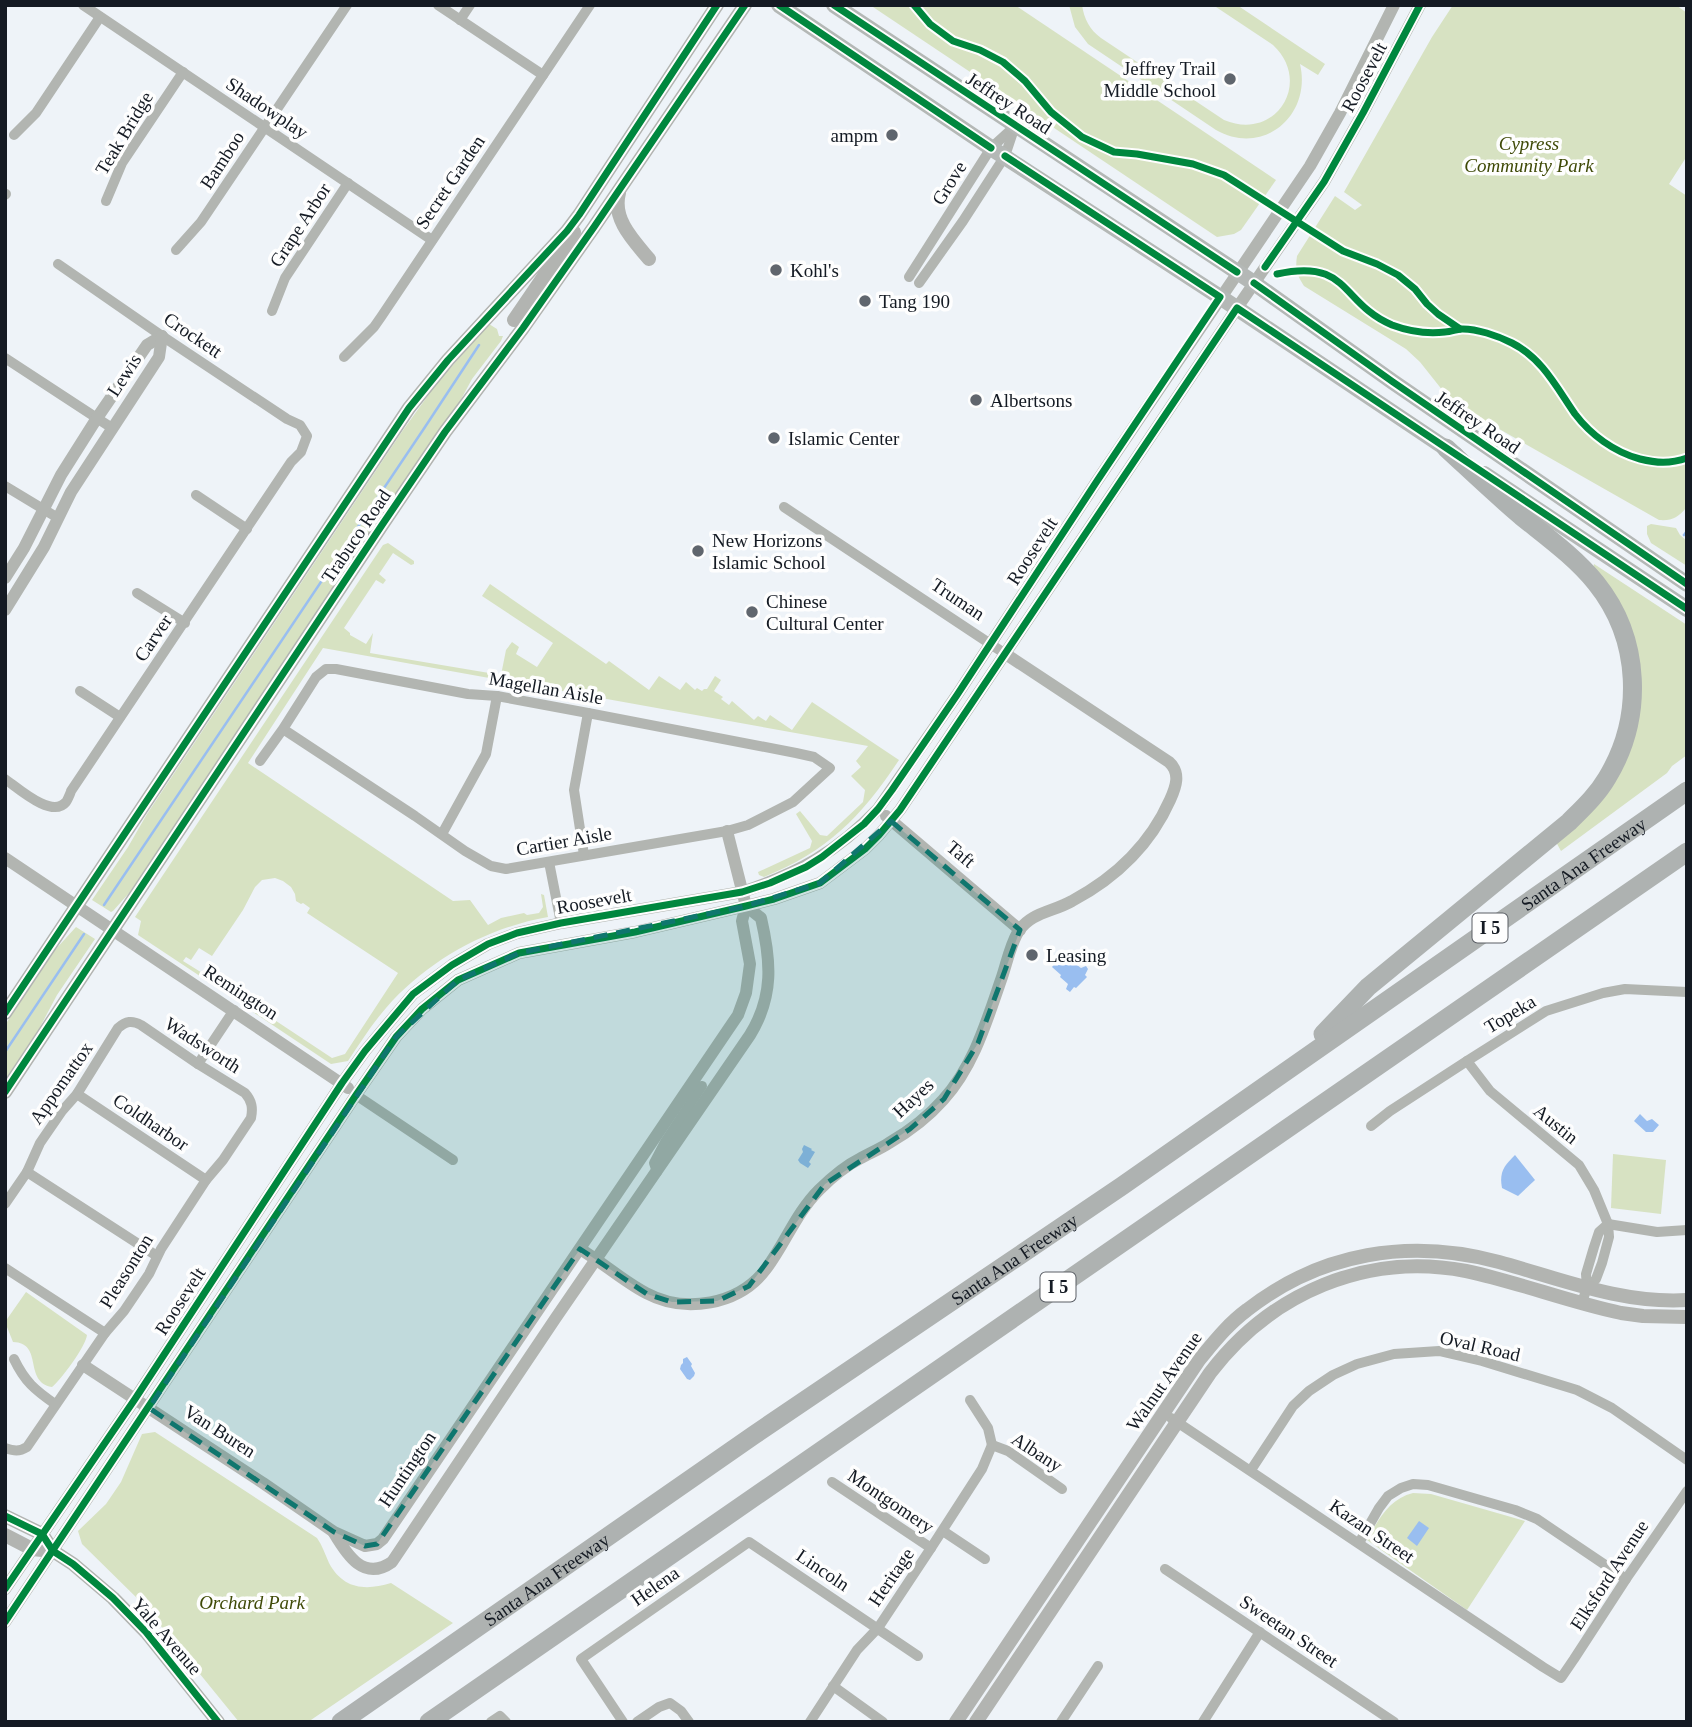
<svg xmlns="http://www.w3.org/2000/svg" width="1692" height="1727" font-family="Georgia,serif">
<rect width="100%" height="100%" fill="#eef3f8"/>
<g fill="#d7e2c2">
<path d="M870 5H1015L1276 180 1241 230 1234 234 1217 237Z"/>
<path d="M1069 5H1082C1084 19 1090 30 1101 38L1224 120C1276 142 1313 82 1273 45L1213 5H1237L1325 64 1318 75 1300 64C1312 115 1264 157 1216 130L1088 44 1075 27Z"/>
<path d="M1453 5H1676L1687 13V156L1669 184 1687 196V421H1685L1687 424V507C1678 517 1673 521 1659 520L1471 413 1447 396 1420 362 1406 349 1304 286C1297 275 1295 269 1297 256L1335 196 1355 210 1362 205 1344 192 1432 37Z"/>
<path d="M489 324 497 329 499 336H503L501 341 472 379 458 405 130 892 113 911 111 912 92 900 128 847 147 814 401 433 437 383Z"/>
<path d="M1651 524 1676 528 1680 535 1687 541V566L1651 543 1647 534V526Z"/>
<path d="M388 543 414 561V564L411 565 393 553 379 574 386 580 383 584 376 580 344 628 350 633V635L366 644 373 633 370 653 501 675 506 650 512 642 519 647 516 654 537 667 553 643 482 596 490 584 606 664 609 661 649 690 659 676 680 690 686 682 695 690 697 688 702 691 704 689H707L715 676 721 680 714 691 723 697 721 699 729 705 732 701 754 720 758 716 766 721 770 715 792 730 812 702 899 760C861 817 828 851 764 877L759 875 758 872 810 848 812 841 796 814 800 811 820 835 827 836 863 802 865 790 851 776 861 767 856 761 868 746 323 648 248 763 453 901 470 900 488 925 501 918 524 913 527 915 539 913 543 907 541 894 544 895 548 917C486 928 427 961 386 1008 372 1024 360 1043 348 1061L331 1064 253 1012 251 1008 247 1005 251 1001 256 1000 261 1003 258 1009 332 1058 345 1054 398 973 307 913 310 908 303 903 301 904 296 901 295 894 291 887 283 881 275 878 262 880 255 887 243 910 212 956 199 948 191 960 186 957 183 961 228 989 233 984 227 994 138 935 141 921 135 917 383 545Z"/>
<path d="M1594 564 1687 625V755L1672 766 1667 773 1561 851 1556 842 1589 813 1639 692 1593 568Z"/>
<path d="M76 927 95 939 57 995 39 1029 5 1080V1025L55 950Z"/>
<path d="M1613 1154 1666 1160 1661 1214 1611 1208Z"/>
<path d="M26 1292 87 1335C86 1346 61 1380 52 1387 23 1382 44 1343 13 1342L5 1322Z"/>
<path d="M155 1432 317 1538C322 1545 325 1554 329 1563 343 1589 365 1591 391 1583L453 1623 308 1722H239L143 1604 82 1544 78 1531 106 1504 121 1482 142 1434Z"/>
<path d="M1413 1493 1431 1494 1525 1521 1467 1610 1367 1540C1378 1520 1389 1499 1413 1493Z"/>
</g>
<g fill="#99bef0">
<path d="M1062 955 1071 963 1073 962 1081 968 1086 966 1088 969 1085 975 1087 977 1076 988 1074 987 1070 992 1066 989 1068 984 1060 977 1061 975 1052 967Z"/>
<path d="M1640 1114 1647 1121 1652 1119 1659 1125 1653 1132H1646L1634 1121Z"/>
<path d="M804 1145 812 1149 811 1150 815 1152 809 1162 811 1164 808 1168 800 1163 798 1160 803 1152 802 1149Z"/>
<path d="M1515 1155 1535 1180 1518 1196 1502 1188C1499 1172 1504 1166 1515 1155Z"/>
<path d="M687 1357 692 1364 691 1366 695 1373 694 1376 690 1380 687 1379 680 1369 681 1365 683 1363V1359Z"/>
<path d="M1419 1521 1429 1528 1417 1546 1407 1538Z"/>
</g>
<g fill="none" stroke-linecap="round" stroke-linejoin="round">
<g stroke="#99bef0" stroke-width="2.5">
<path d="M1684 535 1687 531"/>
<path d="M104 905 425 427 479 345"/>
<path d="M5 1052 84 934"/>
</g>
<g stroke="#b2b5b1" stroke-width="10">
<path d="M83 5 432 240"/>
<path d="M438 5 543 75"/>
<path d="M460 20 470 5"/>
<path d="M14 135 36 113 100 17"/>
<path d="M5 195 6 194"/>
<path d="M106 201 122 163 183 72"/>
<path d="M176 250 201 222 347 5"/>
<path d="M909 277 991 148 1013 128"/>
<path d="M919 283 963 221 1005 156 1015 126"/>
<path d="M272 311 285 278 348 183"/>
<path d="M344 357 374 327 381 317 590 5"/>
<path d="M5 358 112 428"/>
<path d="M5 486 58 518"/>
<path d="M196 495 247 529"/>
<path d="M784 507 1004 653"/>
<path d="M137 593 185 623"/>
<path d="M80 691 120 717"/>
<path d="M260 761 283 729 316 677 326 669H336L468 694 497 696 588 713 796 753 814 757 830 768 793 802 748 825 727 831 506 869 491 866 465 851 415 816 283 729"/>
<path d="M5 779C18 788 52 819 66 802 67 801 71 792 71 791L291 462 301 452 307 436 300 425 287 419 162 336 58 264"/>
<path d="M442 834 486 754 497 696"/>
<path d="M584 855 574 790 588 713"/>
<path d="M549 862 561 923"/>
<path d="M1467 1061 1490 1091 1579 1165 1594 1190 1608 1224 1609 1237 1602 1263 1596 1279 1587 1287"/>
<path d="M198 1064 234 1010"/>
<path d="M77 1094 206 1180"/>
<path d="M356 1095 453 1160"/>
<path d="M1371 1126 1390 1111 1467 1061 1546 1011 1603 993 1625 989 1687 992"/>
<path d="M27 1172 157 1256"/>
<path d="M657 1172 654 1163 665 1142 702 1086"/>
<path d="M5 1204 27 1172 40 1143 62 1111 77 1094 118 1028C126 1021 132 1020 141 1025L198 1064 245 1093C252 1101 253 1108 251 1118L223 1160 206 1180 161 1249 149 1274 124 1311 105 1333 27 1447C19 1452 14 1451 5 1448"/>
<path d="M1608 1224 1657 1232 1687 1230"/>
<path d="M5 1268 105 1333"/>
<path d="M1582 1303 1587 1287 1586 1274 1594 1247 1599 1232 1608 1224"/>
<path d="M14 1359C25 1382 35 1390 55 1404"/>
<path d="M970 1400 988 1428 992 1445"/>
<path d="M1171 1418 1543 1667 1561 1678 1574 1659 1626 1579 1687 1491"/>
<path d="M992 1445 1008 1451 1062 1489"/>
<path d="M1251 1470 1293 1406 1309 1391 1333 1375 1357 1364 1394 1354 1439 1351 1482 1361 1577 1390 1612 1408 1687 1460"/>
<path d="M832 1482 931 1548"/>
<path d="M943 1531 985 1559"/>
<path d="M1359 1543 1379 1508 1388 1496 1401 1488 1413 1484 1428 1485 1515 1510 1537 1519 1626 1579"/>
<path d="M1165 1569 1394 1722"/>
<path d="M833 1686 883 1722"/>
<path d="M491 1722 500 1716 506 1722"/>
<path d="M623 1722 581 1659 749 1542 918 1656"/>
<path d="M637 1722 659 1707 670 1703 681 1711 689 1722"/>
<path d="M810 1722 857 1650 878 1628 931 1548 982 1469 992 1445"/>
<path d="M1061 1722 1098 1666"/>
<path d="M1203 1722 1260 1632"/>
</g>
<g stroke="#b2b5b1" stroke-width="12">
<path d="M5 578 24 548 61 475 97 418 147 345 162 336"/>
<path d="M5 610 44 547 71 492 159 357 162 336"/>
<path d="M886 816 1020 930"/>
<path d="M5 858 348 1088"/>
<path d="M580 1249C602 1262 623 1281 646 1293 685 1314 739 1305 766 1269 785 1244 796 1213 819 1190 831 1178 845 1166 861 1158 870 1153 880 1149 889 1143 908 1132 928 1117 943 1100 974 1066 987 1020 1002 977 1007 962 1010 946 1018 932 1031 912 1053 912 1072 901 1115 878 1150 845 1170 800 1176 787 1181 773 1169 762L1004 653"/>
<path d="M83 1365 263 1483 334 1532 365 1546 377 1544 383 1539 738 1015 746 993 750 964 742 921 746 906 727 831"/>
<path d="M334 1533C347 1555 364 1582 392 1562L555 1319 750 1035C774 996 771 961 761 918L746 906"/>
<path d="M5 1589 135 1399 342 1083 365 1051 413 994 452 965 488 944 517 933 561 923 742 892C799 873 837 852 878 809L957 695 1097 481 1310 166 1340 113 1394 5"/>
<path d="M5 1622 356 1095 396 1037 422 1009 458 980 519 953 635 932 746 906 774 899 820 883 865 849 879 835 900 810 1237 308 1324 182 1363 113 1420 5"/>
</g>
<g stroke="#b2b4b1" stroke-width="14">
<path d="M619 193C612 219 633 240 649 259"/>
<path d="M514 320 574 232"/>
<path d="M5 1013 409 408 448 360 567 231 579 215 717 5"/>
<path d="M5 1092 382 525 445 432 523 328 594 227 745 5"/>
<path d="M5 1516 42 1534 53 1551 73 1564 113 1598 146 1632 218 1722"/>
<path d="M5 1535 32 1549 53 1551"/>
<path d="M956 1722 1199 1360C1214 1342 1228 1324 1247 1310 1321 1252 1410 1238 1499 1262 1561 1279 1622 1304 1687 1300"/>
<path d="M976 1722 1210 1373C1271 1293 1366 1252 1466 1271 1518 1282 1569 1302 1621 1313L1643 1316 1687 1317"/>
</g>
<g stroke="#b4b8b6" stroke-width="16">
<path d="M779 5 991 148 1220 297 1456 455"/>
<path d="M834 5 1254 283 1393 382 1687 584"/>
<path d="M1484 474 1687 609"/>
</g>
<g stroke="#aeb2b1" stroke-width="19">
<path d="M1323 1034 1368 987 1569 822C1583 808 1597 795 1607 778 1644 717 1641 639 1596 583 1575 557 1547 537 1521 516 1495 494 1471 471 1446 448"/>
<path id="s1" d="M341 1722 754 1435 1122 1186 1687 791"/>
<path d="M429 1722 1687 852"/>
</g>
<defs>
<g id="cycleway">
<path d="M779 5 991 148"/>
<path d="M834 5 1237 272"/>
<path d="M914 5 930 24 953 41 980 50 1003 62 1025 81 1051 112 1082 137 1114 152 1137 154 1193 164 1224 175 1343 251 1377 264 1398 275 1415 289 1427 304 1438 314 1460 329"/>
<path d="M1265 267 1324 182 1363 113 1420 5"/>
<path d="M1277 274C1350 258 1340 303 1392 325 1408 331 1427 334 1445 332 1450 332 1455 330 1460 329 1476 328 1498 336 1512 343 1542 358 1557 388 1575 414 1591 435 1614 452 1640 459 1656 463 1670 464 1687 458"/>
<path d="M1254 283 1393 382 1687 584"/>
<path d="M5 1013 409 408 448 360 567 231 579 215 717 5"/>
<path d="M5 1092 382 525 445 432 523 328 594 227 745 5"/>
<path d="M5 1516 42 1534 53 1551 73 1564 113 1598 146 1632 218 1722"/>
<path d="M5 1589 135 1399 342 1083 365 1051 413 994 452 965 488 944 517 933 561 923 742 892 770 883 806 867 822 857 864 824 878 809 892 790 957 695 1097 481 1220 297 1005 156"/>
<path d="M5 1622 356 1095 396 1037 422 1009 458 980 519 953 635 932 746 906 774 899 820 883 865 849 879 835 900 810 1237 308 1687 609"/>
</g>
</defs>
<use href="#cycleway" stroke="#fefefe" stroke-width="11"/>
<use href="#cycleway" stroke="#00873e" stroke-width="7"/>
</g>
<path fill="#0f766e" fill-opacity="0.2" stroke="#0f766e" stroke-width="5" stroke-dasharray="14 9" stroke-linejoin="round" d="M891 821 1020 930 978 1043 944 1099 910 1129 825 1184 749 1286 717 1301 672 1302 647 1294 580 1249 377 1544 365 1546 334 1532 149 1408 396 1037 458 980 519 953 746 906 820 883Z"/>
<g fill="#60666e" stroke="#fefefe" stroke-width="2.5">
<circle cx="1230" cy="79" r="7"/>
<circle cx="892" cy="135" r="7"/>
<circle cx="776" cy="270" r="7"/>
<circle cx="865" cy="301" r="7"/>
<circle cx="976" cy="400" r="7"/>
<circle cx="774" cy="438" r="7"/>
<circle cx="698" cy="551" r="7"/>
<circle cx="752" cy="612" r="7"/>
<circle cx="1032" cy="955" r="7"/>
</g>
<g text-anchor="middle" dominant-baseline="central" stroke-width="7" stroke-linejoin="round" paint-order="stroke">
<g fill="#fefefe" stroke="#5a5e65" stroke-width="2">
<rect x="1472.5" y="913.5" width="35" height="29" rx="5"/>
<rect x="1040.5" y="1272.5" width="35" height="29" rx="5"/>
</g>
<g font-size="18" font-weight="bold" fill="#141a23">
<text x="1490" y="928">I 5</text>
<text x="1058" y="1287">I 5</text>
</g>
<g font-size="19" fill="#141a23" stroke="#fefefe" text-anchor="start">
<text x="1216" y="68" text-anchor="end">Jeffrey Trail<tspan x="1216" dy="22">Middle School</tspan></text>
<text x="878" y="135" text-anchor="end">ampm</text>
<text x="790" y="270">Kohl's</text>
<text x="879" y="301">Tang 190</text>
<text x="990" y="400">Albertsons</text>
<text x="788" y="438">Islamic Center</text>
<text x="712" y="540">New Horizons<tspan x="712" dy="22">Islamic School</tspan></text>
<text x="766" y="601">Chinese<tspan x="766" dy="22">Cultural Center</tspan></text>
<text x="1046" y="955">Leasing</text>
</g>
<g font-size="19" fill="#141a23" stroke="#fefefe">
<text transform="translate(1364 77) rotate(-62)">Roosevelt</text>
<text transform="translate(1009 103) rotate(33)">Jeffrey Road</text>
<text transform="translate(267 108) rotate(34)">Shadowplay</text>
<text transform="translate(124 133) rotate(-59)">Teak Bridge</text>
<text transform="translate(222 160) rotate(-57)">Bamboo</text>
<text transform="translate(450 182) rotate(-56)">Secret Garden</text>
<text transform="translate(949 183) rotate(-58)">Grove</text>
<text transform="translate(300 225) rotate(-57)">Grape Arbor</text>
<text transform="translate(193 335) rotate(34)">Crockett</text>
<text transform="translate(124 375) rotate(-57)">Lewis</text>
<text transform="translate(1478 422) rotate(34)">Jeffrey Road</text>
<text transform="translate(356 536) rotate(-56)">Trabuco Road</text>
<text transform="translate(1032 551) rotate(-57)">Roosevelt</text>
<text transform="translate(958 599) rotate(34)">Truman</text>
<text transform="translate(153 638) rotate(-56)">Carver</text>
<text transform="translate(546 688) rotate(10)">Magellan Aisle</text>
<text transform="translate(564 841) rotate(-10)">Cartier Aisle</text>
<text transform="translate(961 854) rotate(40)">Taft</text>
<text stroke="none"><textPath href="#s1" startOffset="1510">Santa Ana Freeway</textPath></text>
<text transform="translate(594 901) rotate(-10)">Roosevelt</text>
<text transform="translate(241 992) rotate(33)">Remington</text>
<text transform="translate(1510 1014) rotate(-31)">Topeka</text>
<text transform="translate(203 1045) rotate(33)">Wadsworth</text>
<text transform="translate(61 1083) rotate(-55)">Appomattox</text>
<text transform="translate(913 1098) rotate(-43)">Hayes</text>
<text transform="translate(151 1122) rotate(34)">Coldharbor</text>
<text transform="translate(1556 1124) rotate(39)">Austin</text>
<text stroke="none"><textPath href="#s1" startOffset="817">Santa Ana Freeway</textPath></text>
<text transform="translate(126 1271) rotate(-58)">Pleasonton</text>
<text transform="translate(180 1301) rotate(-57)">Roosevelt</text>
<text transform="translate(1480 1346) rotate(13)">Oval Road</text>
<text transform="translate(1164 1381) rotate(-55)">Walnut Avenue</text>
<text transform="translate(220 1431) rotate(33)">Van Buren</text>
<text transform="translate(1037 1452) rotate(33)">Albany</text>
<text transform="translate(407 1469) rotate(-56)">Huntington</text>
<text transform="translate(891 1501) rotate(34)">Montgomery</text>
<text transform="translate(1372 1531) rotate(34)">Kazan Street</text>
<text transform="translate(823 1570) rotate(34)">Lincoln</text>
<text transform="translate(1609 1575) rotate(-57)">Elksford Avenue</text>
<text transform="translate(891 1577) rotate(-56)">Heritage</text>
<text stroke="none"><textPath href="#s1" startOffset="250">Santa Ana Freeway</textPath></text>
<text transform="translate(655 1586) rotate(-35)">Helena</text>
<text transform="translate(1289 1631) rotate(34)">Sweetan Street</text>
<text transform="translate(167 1636) rotate(49)">Yale Avenue</text>
</g>
<g font-size="19" font-style="italic" fill="#3f4a07" stroke="#fefefe">
<text x="1529" y="143">Cypress<tspan x="1529" dy="22">Community Park</tspan></text>
<text x="252" y="1602">Orchard Park</text>
</g>
</g>
<rect width="1692" height="1727" fill="none" stroke="#141a23" stroke-width="14"/>
</svg>
